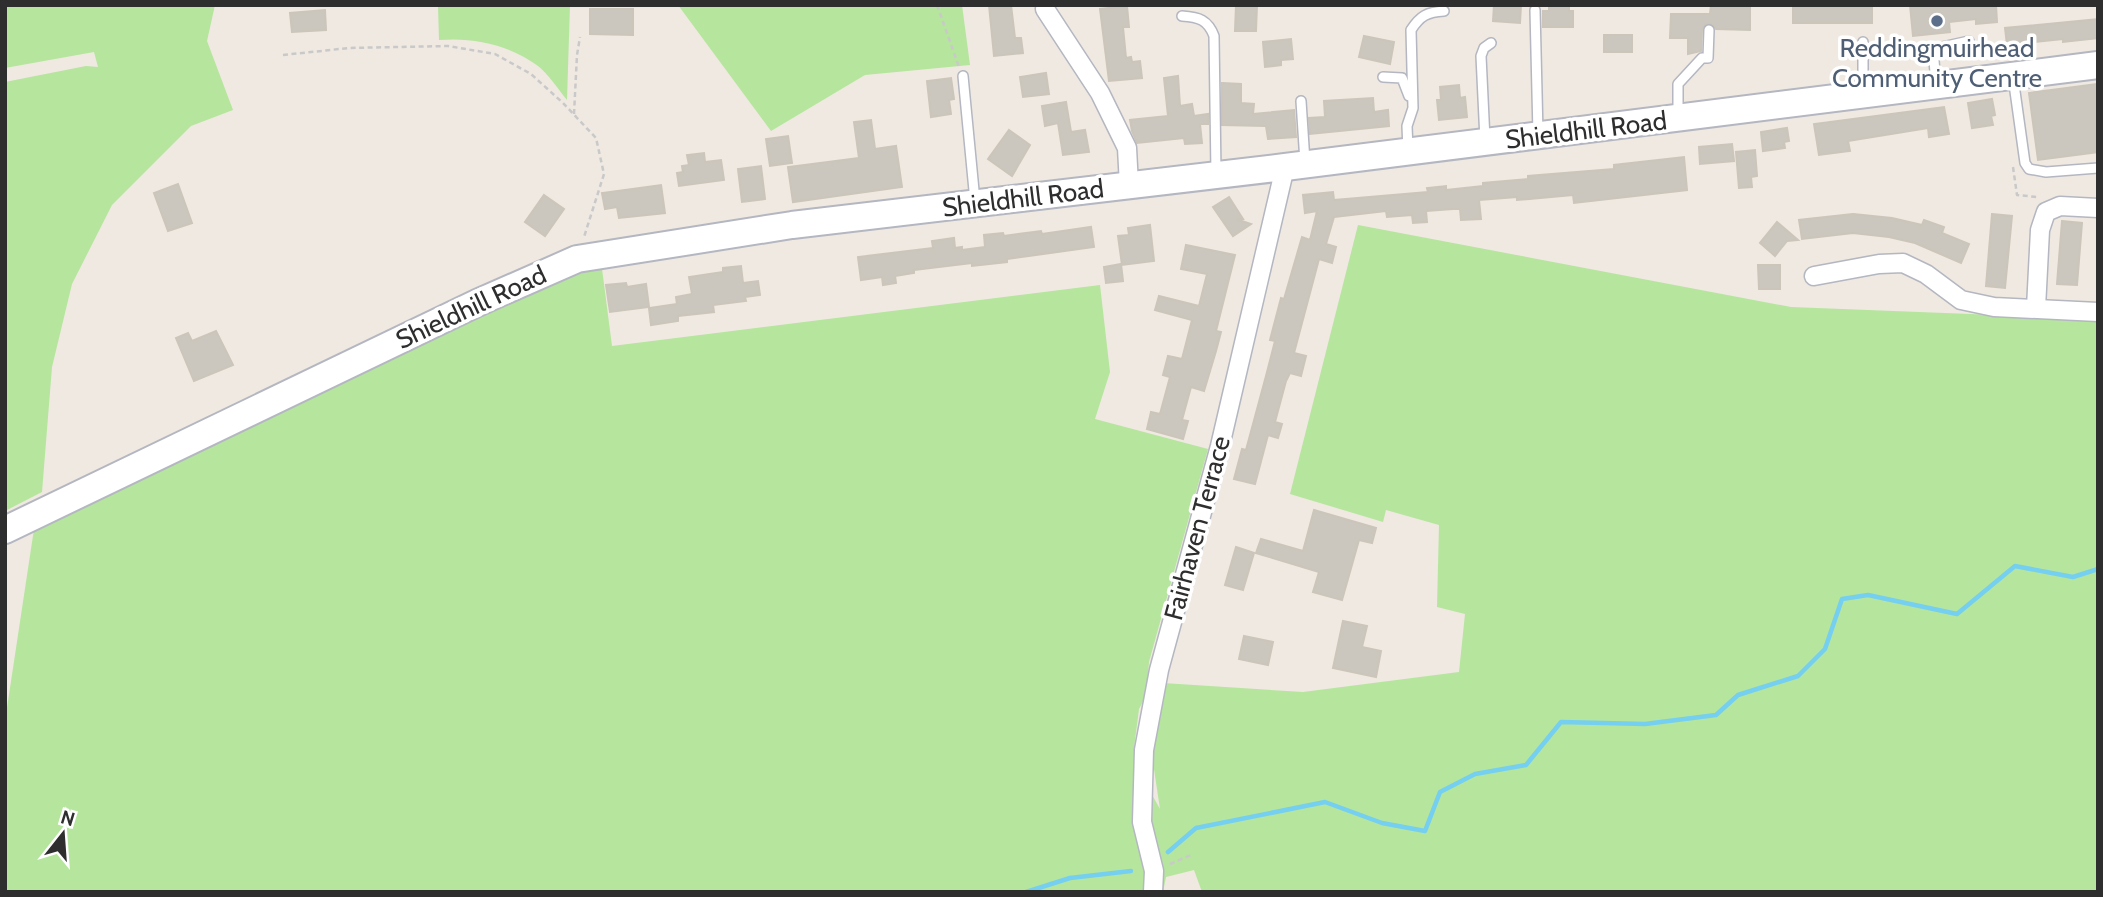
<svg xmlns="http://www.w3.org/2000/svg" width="2103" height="897" font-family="Cabin,sans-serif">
<rect width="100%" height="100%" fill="#efe9e1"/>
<g fill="#b6e59e">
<path d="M5 5H215L207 41 233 110 191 126 112 205 72 284 52 367 42 492 5 511V82L86 66 98 67 94 52 5 68Z"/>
<path d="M438 5H570L567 100C558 89 549 75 538 66 510 45 474 37 439 40Z"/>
<path d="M678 5H962L970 65 865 75 771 131Z"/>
<path d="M1358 225 1791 307 2098 319V892H1202L1194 870 1166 877 1163 892H5V721L34 529 423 341 601 261 612 346 1100 285 1110 372 1095 419 1208 449 1149 662 1146 696 1139 709 1134 748 1138 770 1160 809 1152 756 1163 683 1303 692 1459 672 1465 614 1437 607 1439 525 1386 510 1383 522 1290 494Z"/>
</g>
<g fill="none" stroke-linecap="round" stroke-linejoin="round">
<g stroke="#75cff0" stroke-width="4.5">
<path d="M1168 852 1196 828 1325 802 1382 823 1425 831 1440 792 1475 774 1526 765 1561 722 1645 724 1716 715 1738 695 1798 676 1825 649 1842 599 1868 595 1957 614 2015 566 2073 577 2098 569"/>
<path d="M1026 892 1070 878 1131 871"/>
</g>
</g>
<g fill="#cbc7bf" stroke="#cbc5ba" stroke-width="2">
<path d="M989 5H1011L1015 38H1021L1023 53 994 56Z"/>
<path d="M1236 5H1257L1256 31H1235Z"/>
<path d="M1494 5H1521L1520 23 1493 21Z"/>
<path d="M1549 5H1569V11H1573V27H1543V11H1549Z"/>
<path d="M1711 5H1750V30L1716 29 1712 24H1706L1702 29 1701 51 1688 54V38H1670L1671 14H1710Z"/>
<rect x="1793" y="5" width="79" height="18"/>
<path d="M1910 5H1996L1997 22 1976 24V19L1949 22 1950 32 1913 36Z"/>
<path d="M1127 6 1129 27H1123L1126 58 1131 57 1132 62 1140 61 1142 78 1109 81 1100 9Z"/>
<path d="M590 9H633V35L590 34Z"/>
<path d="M325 10 326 30 292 32 290 13Z"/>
<path d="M2098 19V38L2063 42V39L2007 45 2005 28Z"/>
<rect x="1604" y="35" width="28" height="17"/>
<path d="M1364 36 1394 42 1390 64 1359 57Z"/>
<path d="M1291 39 1293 59 1281 60V65L1265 67 1263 42Z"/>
<path d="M1046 73 1049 94 1023 97 1020 77Z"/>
<path d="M1178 76 1180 106 1192 104 1194 116 1208 114V124H1200L1202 143 1185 144 1184 138 1137 143 1132 131 1130 120 1168 116 1164 78Z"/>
<path d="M951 78 954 99 949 100 951 114 931 117 927 81Z"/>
<path d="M1222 83 1241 84V103L1254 104 1253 114 1294 110 1296 137 1268 139 1266 126 1222 125Z"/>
<path d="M2098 84V152L2038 160 2029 93Z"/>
<path d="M1459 85 1460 98 1465 97 1467 117 1439 120 1437 100H1441L1440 87Z"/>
<path d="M1373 98 1374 112 1388 110 1389 126 1310 134 1309 118 1325 117 1324 101Z"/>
<path d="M1992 99 1995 115 1991 116 1993 125 1972 128 1968 103Z"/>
<path d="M1066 102 1071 132 1085 130 1089 152 1063 155 1058 123 1045 126 1042 106Z"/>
<path d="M1944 107 1949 134 1929 137 1928 128 1848 141 1850 151 1819 155 1814 124Z"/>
<path d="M871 120 875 149 896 146 902 187 793 202 788 167 859 158 854 122Z"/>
<path d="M1787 128 1789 141 1784 142 1785 148 1763 151 1761 132Z"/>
<path d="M1009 130 1030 145 1012 176 988 159Z"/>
<path d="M788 136 792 163 770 166 766 139Z"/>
<path d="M1732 144 1734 161 1700 164 1699 147Z"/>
<path d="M1755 150 1757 176 1751 177 1752 187 1739 188 1736 152Z"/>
<path d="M704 153 705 162 721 160 724 180 679 186 677 173 683 172 682 166 689 165 687 155Z"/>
<path d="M1684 157 1687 190 1574 203 1573 195 1517 200V197L1479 200 1481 219 1461 220 1460 209H1453L1426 211 1427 222 1413 223 1412 215 1387 217 1386 211 1334 217 1326 244 1336 247 1332 263 1319 259 1294 353 1306 356 1301 376 1290 373 1286 381 1275 422 1282 424 1278 438 1268 435 1255 484 1234 479 1242 449 1246 450 1266 376 1275 341 1270 340 1281 298 1284 299 1302 237 1310 240 1317 211 1305 213 1303 195 1333 192 1334 200 1428 192 1427 188 1446 186V190L1483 186V183L1528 179V176L1614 169V165Z"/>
<path d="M761 166 765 199 742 202 738 169Z"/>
<path d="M178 184 192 223 168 231 154 193Z"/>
<path d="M661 185 665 213 619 218 617 207 605 209 602 193Z"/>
<path d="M544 195 564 209 545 236 525 222Z"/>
<path d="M1229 197 1243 219H1236L1251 224 1233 236 1213 207Z"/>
<path d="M1853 214 1892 218 1922 225 1924 220 1944 227 1942 233 1969 244 1961 263 1915 243 1889 237 1853 233 1802 239 1799 220Z"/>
<path d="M1992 214 2012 216 2005 288 1986 286Z"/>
<path d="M2062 221 2082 223 2077 285 2057 284Z"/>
<path d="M1777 222 1798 240 1787 241 1775 256 1760 243Z"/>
<path d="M1150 225 1154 261 1122 265 1118 236 1129 235 1128 228Z"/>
<path d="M1091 227 1094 247 1007 259V262L972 266V263L914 270V273L895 276 896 283 883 285 882 277 861 280 858 257 933 248 932 241 954 238 955 248 962 247V250L985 247 984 235 1003 233 1004 236 1041 231 1042 234Z"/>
<path d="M1186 245 1235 255 1216 331 1221 332 1216 351 1204 391 1191 387 1182 420 1188 421 1183 439 1147 429 1151 412 1160 414 1170 377 1163 375 1168 356 1182 359 1192 320 1155 310 1159 296 1199 306 1207 274 1181 269Z"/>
<path d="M1121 264 1123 281 1106 283 1104 267Z"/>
<path d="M1758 265H1780V289H1759Z"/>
<path d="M741 266 743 283 758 281 760 295 745 297 746 301 713 305 714 312 678 316V321L651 325 649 308 677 304 676 297 692 294 689 277 723 272V268Z"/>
<path d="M626 283 627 287 646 284 649 307 610 312 606 285Z"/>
<path d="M216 331 233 365 194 381 176 338 188 333 192 341Z"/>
<path d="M1314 510 1376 528 1372 543 1359 540 1342 600 1313 592 1319 572 1256 553 1261 539 1303 551Z"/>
<path d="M1236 547 1254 553 1243 590 1225 585Z"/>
<path d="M1343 621 1367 626 1362 647 1381 651 1376 677 1333 668Z"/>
<path d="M1244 636 1273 642 1268 665 1239 659Z"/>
</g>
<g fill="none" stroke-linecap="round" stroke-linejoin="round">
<defs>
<g id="service">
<path d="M1535 10 1538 134"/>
<path d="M1182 16C1199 17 1208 20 1214 36L1216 173"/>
<path d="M1863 42V91"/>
<path d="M963 76 975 201"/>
<path d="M1383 77 1402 78 1409 96"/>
<path d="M2013 77 2025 163 2029 169 2046 172 2098 168"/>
<path d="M1936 84 1933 49 1969 41"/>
<path d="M1301 101 1305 162"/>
<path d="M1678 117V84L1702 58H1708L1709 30"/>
<path d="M1485 140 1481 56 1484 48 1491 43"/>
<path d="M1408 150 1407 126 1413 108 1411 30C1420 16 1427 12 1444 11"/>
</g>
<g id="minor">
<path d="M1045 9 1100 93 1127 148 1129 185"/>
<path d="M1814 276 1879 264 1903 263 1926 274 1961 300 1994 307 2098 312"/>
<path d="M2036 308 2040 230 2046 212 2060 206 2098 208"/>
<path d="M1153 892 1154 871 1142 822 1144 750 1159 670 1220 446 1285 167"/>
</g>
<path id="secondary" d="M5 530 477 303 577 259 792 225 1285 167 2098 65"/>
</defs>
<use href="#service" stroke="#b4b7c1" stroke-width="12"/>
<use href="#minor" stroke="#b4b7c1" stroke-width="21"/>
<use href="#secondary" stroke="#b4b7c1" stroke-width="30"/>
<g stroke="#c9c9c9" stroke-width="2.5" stroke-dasharray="5 3.5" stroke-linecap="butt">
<path d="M937 5 959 67"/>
<path d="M283 55 349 48 448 46 495 54 531 74 563 103 596 138 604 174 584 237"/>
<path d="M574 114 577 55 580 37"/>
<path d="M2013 167 2017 195 2037 197"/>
<path d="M1170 864 1191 855"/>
</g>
<use href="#service" stroke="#fff" stroke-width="9"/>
<use href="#minor" stroke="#fff" stroke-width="18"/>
<use href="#secondary" stroke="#fff" stroke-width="26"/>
</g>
<circle fill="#5c6f8a" stroke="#fff" stroke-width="2.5" cx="1937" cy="21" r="7"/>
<g text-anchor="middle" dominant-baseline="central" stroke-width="7" stroke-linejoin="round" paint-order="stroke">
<g font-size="26" fill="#4e5e75" stroke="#fff">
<text x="1937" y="48">Reddingmuirhead<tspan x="1937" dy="30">Community Centre</tspan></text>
</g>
<g font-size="26" fill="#2e2e2e" stroke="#fff">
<text transform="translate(1586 130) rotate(-7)">Shieldhill Road</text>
<text transform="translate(1023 198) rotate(-7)">Shieldhill Road</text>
<text transform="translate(471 307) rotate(-25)">Shieldhill Road</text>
<text transform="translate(1197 528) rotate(-75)">Fairhaven Terrace</text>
</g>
</g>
<rect width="2103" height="897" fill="none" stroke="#2e2e2e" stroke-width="14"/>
<g transform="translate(63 834) rotate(17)" stroke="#ffffff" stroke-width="5" paint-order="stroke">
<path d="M0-5L12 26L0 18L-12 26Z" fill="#2e2e2e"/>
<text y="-10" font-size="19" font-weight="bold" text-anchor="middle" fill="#2e2e2e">N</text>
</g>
</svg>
